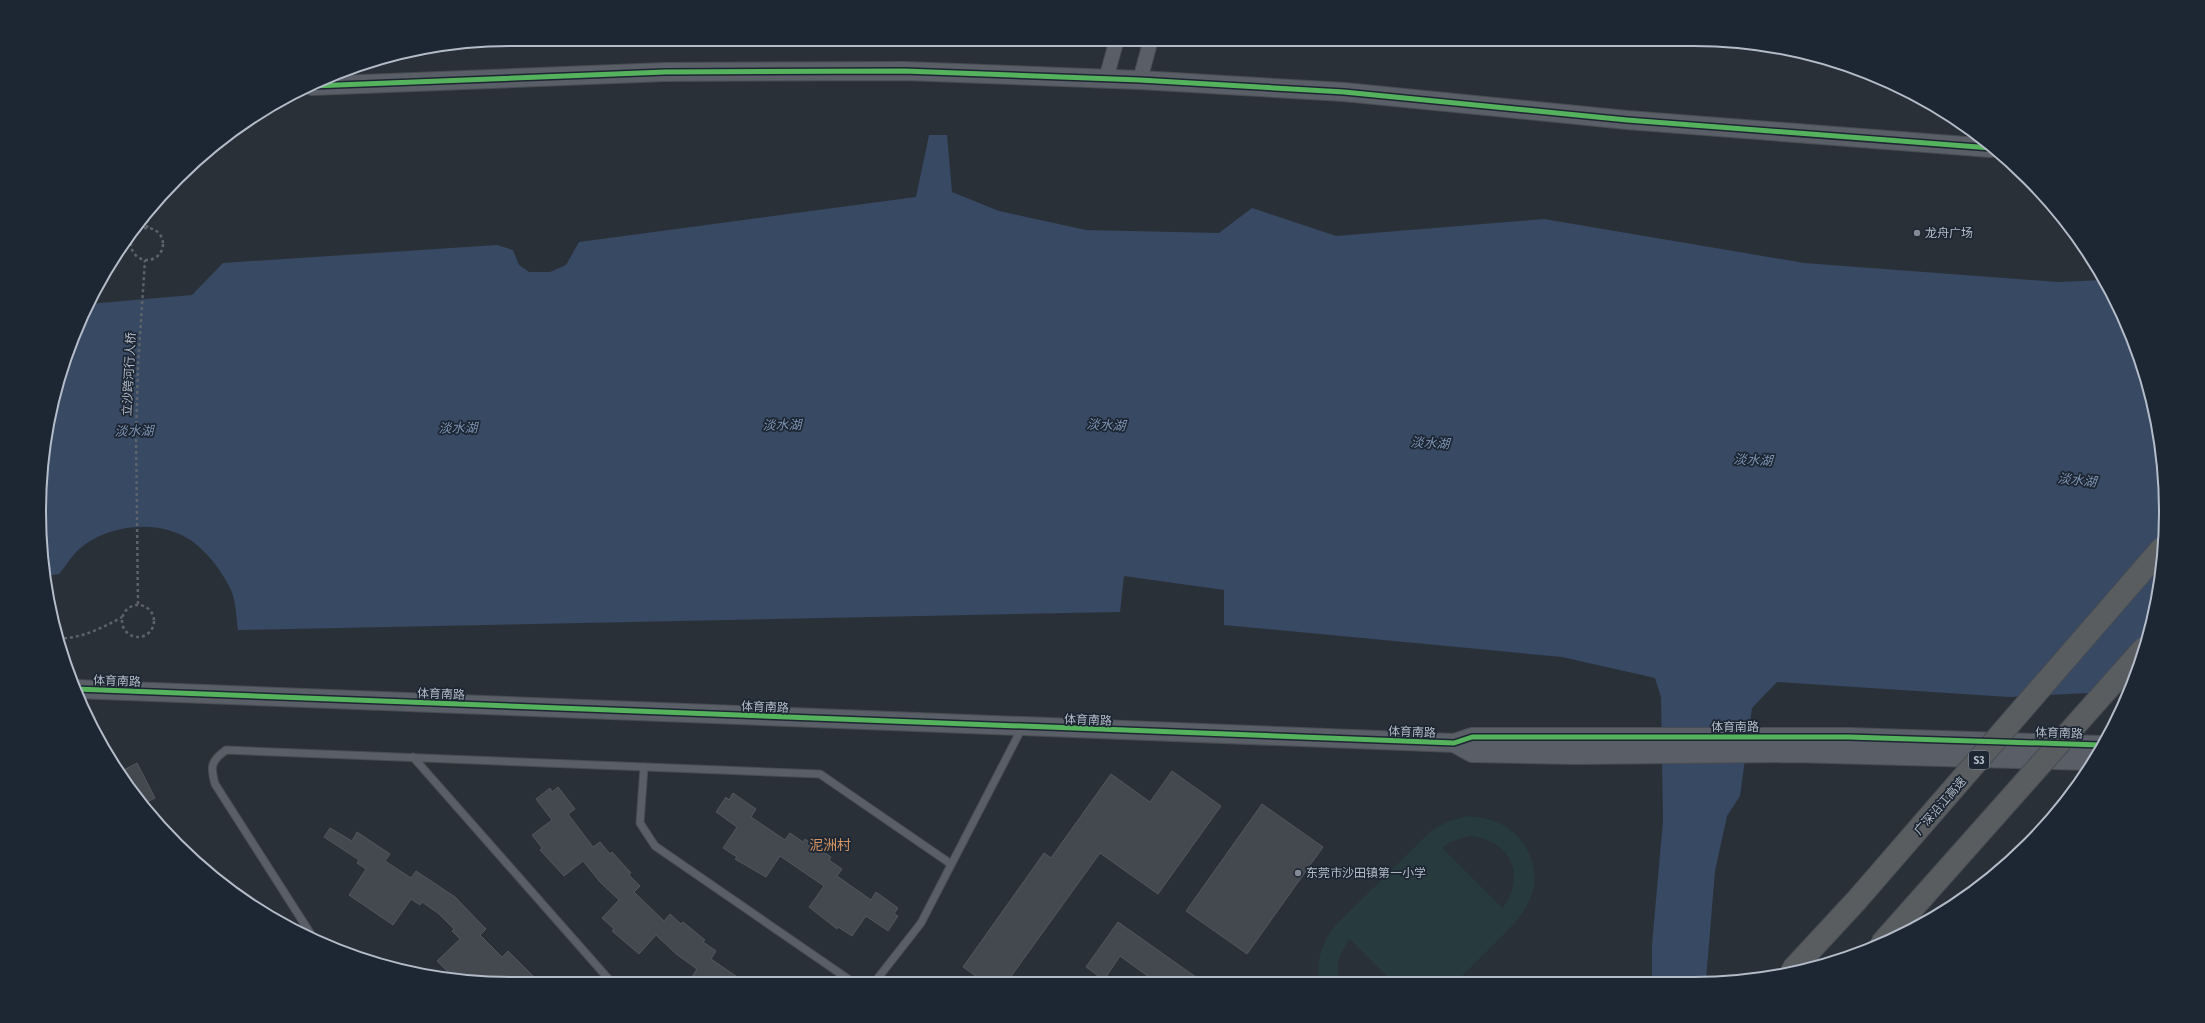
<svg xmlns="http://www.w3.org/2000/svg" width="2205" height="1023" font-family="'Fira Sans Condensed','Noto Sans SC',sans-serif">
<rect width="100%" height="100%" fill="#2a3038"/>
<path fill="#273a3e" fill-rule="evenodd" d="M1468 816C1492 818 1512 825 1525 846 1549 887 1524 915 1496 942 1483 955 1470 968 1457 981H1392L1350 939C1340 951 1335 966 1339 981H1319C1316 960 1322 943 1335 926L1429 833C1441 824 1453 819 1468 816ZM1469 836C1510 839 1528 876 1502 908L1442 848 1450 842Z"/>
<path fill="#384963" d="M929 135H947L952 192 999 211 1086 230 1219 233 1252 208 1336 236 1544 219 1804 263 2058 282 2103 280 2130 330 2157 419 2166 511 2157 603 2131 691 2009 697 1777 682 1752 708 1740 796 1727 816 1715 871 1706 980H1652V945L1663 821 1661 697 1655 678 1562 657 1224 625V590L1124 576 1120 612 238 630C236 617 236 599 230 588 221 570 208 553 192 541 159 518 107 524 78 550 71 557 65 567 59 574L44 576 39 511 48 420 64 359 89 304 192 295 223 263 497 245 513 250 519 265 529 272H550L566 265 579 242 916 197Z"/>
<g fill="#444950" stroke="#52575f">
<path d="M137 763 155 798 143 804 120 772Z"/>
<path d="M1172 771 1221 806 1158 894 1100 853 1007 982H984L963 967 1044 853 1051 858 1111 774 1150 802Z"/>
<path d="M558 787 575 809 568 814 593 847 600 842 610 854 612 852 631 873 629 875 640 886 634 892 664 921 670 914 681 924 683 922 705 940 703 942 716 951 711 959 746 983H688L697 969 676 954 656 935 639 954 612 931 614 929 602 918 619 900 600 882 583 861 564 876 540 850 542 848 532 835 552 820 536 799 550 788 552 792Z"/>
<path d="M733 793 756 809 751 817 785 840 790 833 803 842 805 839 831 857 829 860 842 869 837 876 871 900 876 892 898 908 894 914 898 916 888 931 866 916 852 936 838 927 837 929 809 907 824 886 780 856 766 877 735 859 737 857 723 848 737 827 716 812 726 797 729 800Z"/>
<path d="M1262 804 1323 847 1247 954 1186 911Z"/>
<path d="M330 828 352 841 357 832 390 854 385 861 411 878 416 871 455 897 486 929 480 935 502 957 508 951 541 984 503 983 497 977 493 982 454 978 437 961 460 939 452 931 454 929 439 914 422 902 420 905 411 899 393 925 349 895 366 869 357 863 359 860 324 837Z"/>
<path d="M1118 922 1203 982H1156L1120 956 1104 980 1086 967Z"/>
</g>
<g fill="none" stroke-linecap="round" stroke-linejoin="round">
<defs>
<g id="service">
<path d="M413 757 613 984"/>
<path d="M644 767 640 823 655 846 854 983"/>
<path d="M320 943 314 939 215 784C210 766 211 761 226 750L820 774 951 864"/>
<path d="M874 983 921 923 1022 728"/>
</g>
<g id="minor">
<path d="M1106 79 1117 39"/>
<path d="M1140 80 1151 39"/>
</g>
<g id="tertiary">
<path d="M312 86 665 72 904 71 1140 80 1344 92 1627 120 1991 148"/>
<path d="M76 689 1454 743 1472 737H1849L2100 745"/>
<path d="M1454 743 1472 753 1575 755 1793 753 2091 761"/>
</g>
</defs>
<use href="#service" stroke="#484c53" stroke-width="9"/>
<use href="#minor" stroke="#484c53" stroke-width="16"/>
<use href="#tertiary" stroke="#484c53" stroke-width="20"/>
<g stroke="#5d636a" stroke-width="2.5" stroke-dasharray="3 3" stroke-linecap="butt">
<path d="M147 228 149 210"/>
<circle cx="147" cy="244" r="16"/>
<path d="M138 604 136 435 138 366 145 260"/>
<circle cx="138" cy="621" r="16"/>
<path d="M58 638C78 640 105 627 122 617"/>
</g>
<use href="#service" stroke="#5a5e66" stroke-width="7"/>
<use href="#minor" stroke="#5a5e66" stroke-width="14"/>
<use href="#tertiary" stroke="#5a5e66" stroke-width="18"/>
<defs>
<g id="motorway-bridge">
<path d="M1881 944 2144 648"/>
<path d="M1792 970 1856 901 2162 548"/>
</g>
</defs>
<use href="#motorway-bridge" stroke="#474c53" stroke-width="24" stroke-linecap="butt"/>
<use href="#motorway-bridge" stroke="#5a5d60" stroke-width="22"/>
<defs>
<g id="cycleway">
<path d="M312 86 665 72 904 71 1140 80 1344 92 1627 120 1991 148"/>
<path d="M76 689 1454 743 1472 737H1849L2100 745"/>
</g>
</defs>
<use href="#cycleway" stroke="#1d2633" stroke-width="8"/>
<use href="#cycleway" stroke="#56b35d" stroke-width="5"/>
</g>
<g fill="#848b96" stroke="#1d2633" stroke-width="1.5">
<circle cx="1917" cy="233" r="4"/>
<circle cx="1298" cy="873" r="4"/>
</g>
<g text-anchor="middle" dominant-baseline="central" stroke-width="3.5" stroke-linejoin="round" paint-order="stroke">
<rect fill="#1d2633" stroke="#878f9c" stroke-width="1" x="1969" y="751" width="20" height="18" rx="3"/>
<g font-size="11" font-weight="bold" fill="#b4bcc9">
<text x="1979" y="760">S3</text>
</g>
<g font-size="12" fill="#b4bcc9" stroke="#1d2633" text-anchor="start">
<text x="1925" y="233">龙舟广场</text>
<text x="1306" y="873">东莞市沙田镇第一小学</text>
</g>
<g font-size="12" fill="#b4bcc9" stroke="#1d2633">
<text transform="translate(129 374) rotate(-87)">立沙跨河行人桥</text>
<text transform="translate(117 681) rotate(2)">体育南路</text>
<text transform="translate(441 694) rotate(2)">体育南路</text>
<text transform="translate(765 707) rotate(2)">体育南路</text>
<text transform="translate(1088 720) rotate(2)">体育南路</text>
<text x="1735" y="727">体育南路</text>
<text transform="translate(1412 732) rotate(2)">体育南路</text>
<text transform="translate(2059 733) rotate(2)">体育南路</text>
<text transform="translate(1940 806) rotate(-49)">广深沿江高速</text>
</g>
<g font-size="13" font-style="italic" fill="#7c92b1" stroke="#1d2633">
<text transform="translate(782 425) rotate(-1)">淡水湖</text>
<text transform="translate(1106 425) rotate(3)">淡水湖</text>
<text transform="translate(458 428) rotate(-1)">淡水湖</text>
<text transform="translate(134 431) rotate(-1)">淡水湖</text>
<text transform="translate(1430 443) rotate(3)">淡水湖</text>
<text transform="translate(1753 460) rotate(3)">淡水湖</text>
<text transform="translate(2077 480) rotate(6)">淡水湖</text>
</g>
<g font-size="14" fill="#d59563" stroke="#1d2633">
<text x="830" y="845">泥洲村</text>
</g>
</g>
<path d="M0 0H2205V1023H0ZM511 46H1694A465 465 0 0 1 2159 511V512A465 465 0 0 1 1694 977H511A465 465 0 0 1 46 512V511A465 465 0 0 1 511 46Z" fill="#1d2633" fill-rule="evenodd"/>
<path fill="none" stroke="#b4bcc9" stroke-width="2" d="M511 46H1694A465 465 0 0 1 2159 511V512A465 465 0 0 1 1694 977H511A465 465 0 0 1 46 512V511A465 465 0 0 1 511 46Z"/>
</svg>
